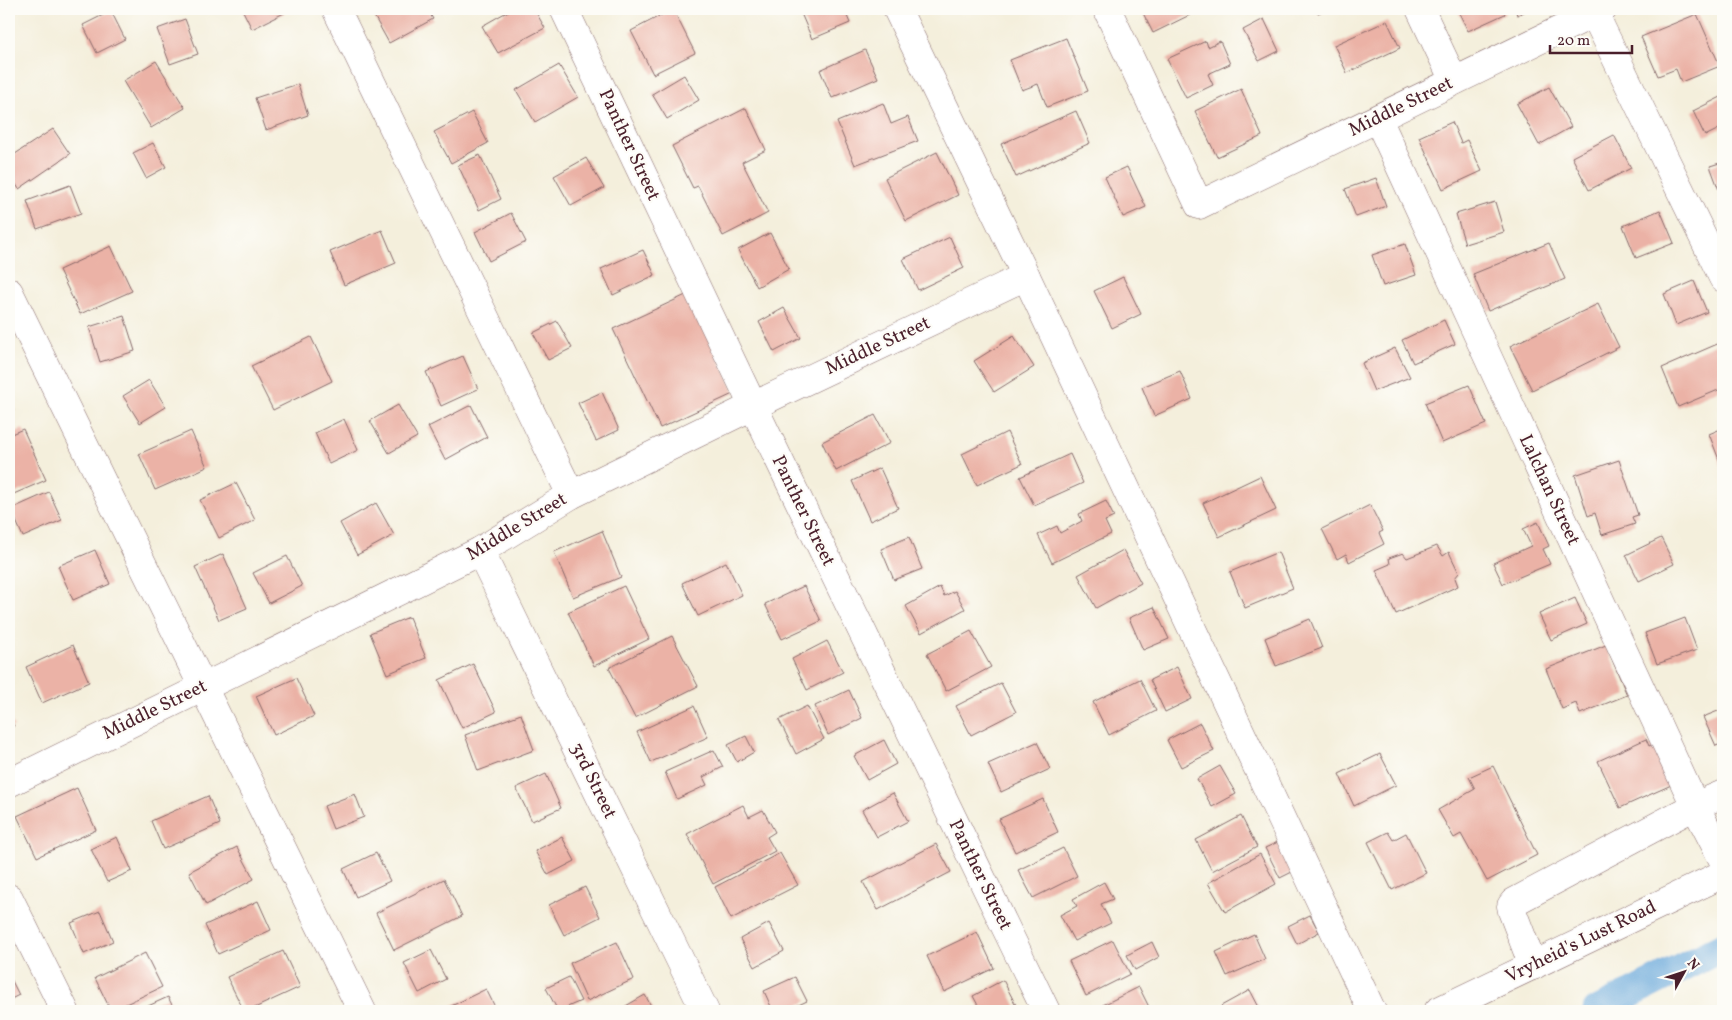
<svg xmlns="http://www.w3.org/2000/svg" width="1732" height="1020" font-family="Vollkorn,serif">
<rect width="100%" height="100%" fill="#fdfcf7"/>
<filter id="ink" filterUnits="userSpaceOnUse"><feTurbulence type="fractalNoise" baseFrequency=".02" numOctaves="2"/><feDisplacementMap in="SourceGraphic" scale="10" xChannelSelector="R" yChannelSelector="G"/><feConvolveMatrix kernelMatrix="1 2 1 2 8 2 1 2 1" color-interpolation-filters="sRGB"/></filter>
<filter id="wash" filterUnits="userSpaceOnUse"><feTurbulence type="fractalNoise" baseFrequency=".0096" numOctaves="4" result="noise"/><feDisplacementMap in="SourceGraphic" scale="20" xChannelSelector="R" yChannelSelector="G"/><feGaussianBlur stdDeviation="1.12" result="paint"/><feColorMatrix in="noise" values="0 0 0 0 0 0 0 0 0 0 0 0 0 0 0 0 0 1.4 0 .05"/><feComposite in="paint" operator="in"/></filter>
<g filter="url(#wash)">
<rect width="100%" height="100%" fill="#f4efdc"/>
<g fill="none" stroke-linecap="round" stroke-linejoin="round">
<path stroke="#68a7da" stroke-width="29" d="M1597 1011 1723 947"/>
</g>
<g id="blocks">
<g fill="#ebb2a6">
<path d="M242 9H292L252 29Z"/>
<path d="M387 9H427L433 19 389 43 374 16Z"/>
<path d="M512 9H534L545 28 498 53 482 26Z"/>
<path d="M673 9 695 53 653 74 631 31Z"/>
<path d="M806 9H844L850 23 812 39 800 11Z"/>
<path d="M1141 9H1202L1153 33Z"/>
<path d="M1316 9H1328L1318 13Z"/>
<path d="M1457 9H1502L1505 14 1468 31Z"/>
<path d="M1515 9H1531L1517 15Z"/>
<path d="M111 11 125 39 97 53 83 25Z"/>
<path d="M1697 14 1720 66 1681 82 1676 69 1658 76 1641 37Z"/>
<path d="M185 19 198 54 170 64 157 29Z"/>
<path d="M1264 19 1279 51 1259 61 1243 30Z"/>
<path d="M1387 21 1400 48 1347 73 1334 45Z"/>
<path d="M1066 38 1088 91 1047 107 1038 84 1022 90 1010 60Z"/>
<path d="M1206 41 1208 47 1220 41 1230 64 1208 74 1213 85 1186 98 1167 59Z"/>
<path d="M865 50 878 78 832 98 820 70Z"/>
<path d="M156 61 185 108 151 128 123 81Z"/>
<path d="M559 65 578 97 535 122 516 90Z"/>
<path d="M684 75 699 100 667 119 652 94Z"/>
<path d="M298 84 308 115 266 130 255 98Z"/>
<path d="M1549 87 1571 127 1539 145 1517 104Z"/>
<path d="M1241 89 1262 136 1217 157 1195 111Z"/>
<path d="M1723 96V127L1705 136 1693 111Z"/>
<path d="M883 103 891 124 908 117 918 141 855 165 837 122Z"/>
<path d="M746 108 766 150 742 162 768 213 723 236 698 186 693 188 672 146Z"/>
<path d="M1076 111 1090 143 1016 177 1001 144Z"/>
<path d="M472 112 488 143 451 163 434 132Z"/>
<path d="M1452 122 1461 143 1467 140 1482 171 1443 189 1419 137Z"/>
<path d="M53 129 70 154 19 189 9 174V158Z"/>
<path d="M1614 135 1631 168 1589 190 1572 157Z"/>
<path d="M153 143 166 167 146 178 133 153Z"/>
<path d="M937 152 958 195 906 221 885 178Z"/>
<path d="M480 155 501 199 479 210 458 165Z"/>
<path d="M586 158 604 188 571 206 554 176Z"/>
<path d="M1723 162V201L1710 166Z"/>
<path d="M1127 167 1146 207 1123 217 1105 177Z"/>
<path d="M1376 178 1386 206 1356 217 1345 189Z"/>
<path d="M70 185 81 213 37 229 27 201Z"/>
<path d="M1495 202 1504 232 1465 244 1456 214Z"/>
<path d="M1660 210 1674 243 1636 258 1623 226Z"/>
<path d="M511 213 526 242 489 261 475 232Z"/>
<path d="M382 230 396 263 344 285 330 252Z"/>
<path d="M770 233 789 269 757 287 738 250Z"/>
<path d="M950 237 964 268 918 290 903 259Z"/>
<path d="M1549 243 1565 279 1488 311 1473 274Z"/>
<path d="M1405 244 1416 275 1383 286 1372 255Z"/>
<path d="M111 246 132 291 80 314 59 270Z"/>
<path d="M643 250 655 275 613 295 601 269Z"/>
<path d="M1123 277 1141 314 1112 328 1094 291Z"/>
<path d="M1694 281 1707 312 1676 325 1664 294Z"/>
<path d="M688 294 735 393 660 428 613 329Z"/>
<path d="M1598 304 1619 347 1532 390 1510 346Z"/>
<path d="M784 308 801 338 774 352 759 322Z"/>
<path d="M124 316 135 351 100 362 89 327Z"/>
<path d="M1444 320 1455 344 1413 363 1402 340Z"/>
<path d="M557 321 572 348 548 360 533 333Z"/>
<path d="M1014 336 1034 367 994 392 974 361Z"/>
<path d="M311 337 332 381 273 410 251 366Z"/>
<path d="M1722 342 1723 388 1678 407 1662 368Z"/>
<path d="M1395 348 1410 377 1374 391 1362 363Z"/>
<path d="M463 356 478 389 441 406 426 372Z"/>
<path d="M1180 371 1192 399 1154 416 1142 387Z"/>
<path d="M149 380 166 407 140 423 123 396Z"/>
<path d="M1469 385 1486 424 1442 443 1425 403Z"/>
<path d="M602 392 619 430 596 441 578 403Z"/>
<path d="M9 400 14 410 9 412Z"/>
<path d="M398 405 417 437 389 453 370 421Z"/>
<path d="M471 405 487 437 445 460 428 427Z"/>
<path d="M875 415 890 443 836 471 822 442Z"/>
<path d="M344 419 358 450 329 464 315 433Z"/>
<path d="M1723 428V470L1709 434Z"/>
<path d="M23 429 46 480 9 496V435Z"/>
<path d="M191 431 207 467 155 490 139 454Z"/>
<path d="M1007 432 1022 464 977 485 962 454Z"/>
<path d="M1070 454 1083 483 1034 505 1020 477Z"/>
<path d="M1619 460 1638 515 1632 517 1635 524 1602 535 1595 513 1588 516 1575 475Z"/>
<path d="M880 468 898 508 870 521 852 481Z"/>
<path d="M1260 476 1276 510 1219 537 1203 503Z"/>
<path d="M236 483 255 520 219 538 200 500Z"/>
<path d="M49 492 62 520 23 537 11 509Z"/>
<path d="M1106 501 1114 517 1105 521 1111 534 1052 563 1038 535 1057 526 1060 533 1082 521 1079 514Z"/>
<path d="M376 503 394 535 357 555 340 523Z"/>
<path d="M1370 505 1383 531 1379 533 1384 544 1349 562 1346 554 1337 559 1322 529Z"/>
<path d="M1538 522 1549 546 1543 549 1550 564 1503 584 1493 563 1531 546 1523 529Z"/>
<path d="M602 531 621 577 573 597 554 552Z"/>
<path d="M909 537 922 569 894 580 881 549Z"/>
<path d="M1661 538 1674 564 1639 581 1626 555Z"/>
<path d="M1437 546 1443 556 1449 552 1459 573 1455 578 1458 586 1396 614 1376 570 1390 564 1389 558 1403 553 1407 558Z"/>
<path d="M95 550 110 584 73 600 58 566Z"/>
<path d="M1123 550 1141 583 1096 608 1078 575Z"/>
<path d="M1278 552 1293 588 1245 608 1230 572Z"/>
<path d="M223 554 247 608 219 620 195 567Z"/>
<path d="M287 556 302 586 269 603 253 573Z"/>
<path d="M726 562 742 595 698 616 682 583Z"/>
<path d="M624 586 649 639 594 666 568 612Z"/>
<path d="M804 586 821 621 782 639 765 604Z"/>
<path d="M940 587 944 596 955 591 965 609 921 633 906 606Z"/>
<path d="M1575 598 1587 624 1551 640 1539 614Z"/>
<path d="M1154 607 1169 639 1143 650 1129 618Z"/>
<path d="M409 617 426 658 387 674 370 633Z"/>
<path d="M1685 618 1697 650 1657 664 1645 633Z"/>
<path d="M1310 619 1322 648 1276 666 1265 638Z"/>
<path d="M971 631 991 667 946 691 927 654Z"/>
<path d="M672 636 698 686 635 718 609 668Z"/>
<path d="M827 641 843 672 807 690 792 659Z"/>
<path d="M73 645 89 682 42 703 26 667Z"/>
<path d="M1606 645 1627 695 1580 714 1576 703 1562 709 1546 669Z"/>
<path d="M473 664 496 712 462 728 439 680Z"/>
<path d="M1177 667 1192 699 1165 712 1150 680Z"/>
<path d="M296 678 314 716 274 735 256 696Z"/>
<path d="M1140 679 1156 711 1109 735 1093 702Z"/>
<path d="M1001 683 1016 712 971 735 956 706Z"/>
<path d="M849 690 862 718 828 735 815 706Z"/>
<path d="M694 706 708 737 651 762 637 732Z"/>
<path d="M807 706 824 739 796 754 779 720Z"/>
<path d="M1723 709V743L1716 746 1703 717Z"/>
<path d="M521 714 534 750 478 771 465 735Z"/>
<path d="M9 717 14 726 9 729Z"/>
<path d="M1200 723 1214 751 1181 767 1167 740Z"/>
<path d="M746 736 754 752 737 762 728 745Z"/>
<path d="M1646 739 1649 746 1660 741 1678 782 1620 808 1598 761Z"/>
<path d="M884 740 896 764 867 780 854 756Z"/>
<path d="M1037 742 1050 769 1001 792 988 764Z"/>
<path d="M714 750 723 767 703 777 707 785 677 799 665 772Z"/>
<path d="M1380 754 1396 785 1354 806 1339 774Z"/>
<path d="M1220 766 1236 794 1212 807 1197 779Z"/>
<path d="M1493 766 1537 855 1487 881 1461 834 1454 838 1438 810 1475 789 1469 777Z"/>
<path d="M546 774 561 808 532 821 516 788Z"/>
<path d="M77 788 96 830 37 857 17 816Z"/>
<path d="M893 793 908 821 877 837 862 810Z"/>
<path d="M355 794 364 817 333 829 324 806Z"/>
<path d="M208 796 220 824 163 849 151 821Z"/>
<path d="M1043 799 1058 832 1015 852 999 819Z"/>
<path d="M743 805 749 817 763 810 775 832 767 837 775 851 713 884 687 834Z"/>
<path d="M1241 816 1257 847 1212 871 1196 840Z"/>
<path d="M1388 832 1393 840 1406 833 1426 873 1392 890 1368 842Z"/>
<path d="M117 837 132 871 107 882 91 849Z"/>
<path d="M562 837 575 861 548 875 535 851Z"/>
<path d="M1278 842 1292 872 1280 878 1265 848Z"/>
<path d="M936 844 951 872 878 910 863 882Z"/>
<path d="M237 847 254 879 206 905 189 872Z"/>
<path d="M1063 848 1077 876 1033 898 1018 870Z"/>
<path d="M376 853 390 881 356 897 343 869Z"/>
<path d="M780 853 798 885 731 919 715 887Z"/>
<path d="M1260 854 1276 884 1225 912 1208 883Z"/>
<path d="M444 879 462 916 394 950 376 913Z"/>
<path d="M1104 882 1113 899 1101 904 1111 923 1074 941 1060 915 1077 906 1073 899Z"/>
<path d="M585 887 600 917 564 935 549 905Z"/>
<path d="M258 901 271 930 218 954 205 925Z"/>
<path d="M100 911 113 941 84 954 71 923Z"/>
<path d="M1310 915 1319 932 1297 944 1288 926Z"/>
<path d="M769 923 784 951 755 967 740 939Z"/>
<path d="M977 932 994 968 944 992 927 956Z"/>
<path d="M1254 934 1265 959 1227 976 1216 952Z"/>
<path d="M1113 940 1130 974 1086 996 1069 961Z"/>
<path d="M617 942 634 979 587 1001 570 963Z"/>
<path d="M1152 942 1159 957 1135 970 1127 955Z"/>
<path d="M431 950 446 979 419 993 404 963Z"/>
<path d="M283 951 300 987 248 1011H244L227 977Z"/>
<path d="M145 953 162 987 111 1011 95 978Z"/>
<path d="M9 975 19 995 9 1000Z"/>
<path d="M569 977 581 1001 558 1011 546 988Z"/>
<path d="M795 977 807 1001 786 1011H773L764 991Z"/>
<path d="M1003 980 1019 1011H981L973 996Z"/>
<path d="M1139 987 1151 1011H1101L1099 1007Z"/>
<path d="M486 989 497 1011H441Z"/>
<path d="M1250 990 1261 1011H1224L1221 1006Z"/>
<path d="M645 995 654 1011H617Z"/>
<path d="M168 997 175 1011H137Z"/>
</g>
</g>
</g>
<g filter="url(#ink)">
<use href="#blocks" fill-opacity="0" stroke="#866869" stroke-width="1"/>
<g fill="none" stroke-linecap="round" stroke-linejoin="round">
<defs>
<g id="minor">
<path d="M336 9 571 495"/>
<path d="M564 9 753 406 1046 1011"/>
<path d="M897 9 1026 276 1372 1011"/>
<path d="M1107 9 1199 205 1603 9"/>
<path d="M1420 9 1454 81"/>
<path d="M1594 13 1723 278"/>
<path d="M1378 119 1695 806 1723 860"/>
<path d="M9 292 362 1011"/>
<path d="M480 551 705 1011"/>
<path d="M9 783 480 551 571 495 753 406 1026 276"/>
<path d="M9 898 65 1011"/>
<path d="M1533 966 1512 911 1511 906 1514 902 1695 806 1723 794"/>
<path d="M1438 1011 1723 874"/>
</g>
</defs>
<use href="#minor" stroke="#866869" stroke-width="29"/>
<use href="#minor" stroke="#fff" stroke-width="28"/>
</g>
</g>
<g text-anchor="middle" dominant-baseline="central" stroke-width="4.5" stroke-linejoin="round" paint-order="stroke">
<g font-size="19" fill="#4a1f2b" stroke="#fdfcf7">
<text transform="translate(1401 107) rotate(-26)">Middle Street</text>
<text transform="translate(629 145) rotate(65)">Panther Street</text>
<text transform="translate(878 346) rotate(-25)">Middle Street</text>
<text transform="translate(1549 490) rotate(65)">Lalchan Street</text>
<text transform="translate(803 511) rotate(64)">Panther Street</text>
<text transform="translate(517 527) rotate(-31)">Middle Street</text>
<text transform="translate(155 710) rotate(-26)">Middle Street</text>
<text transform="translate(593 781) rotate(64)">3rd Street</text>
<text transform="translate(980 875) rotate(64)">Panther Street</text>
<text transform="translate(1581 942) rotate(-26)">Vryheid's Lust Road</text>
</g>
</g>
<rect width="1732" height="1020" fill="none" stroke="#fdfcf7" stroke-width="30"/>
<g transform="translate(1684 972) rotate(50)" stroke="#fdfcf7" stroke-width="4" paint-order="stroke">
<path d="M0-4L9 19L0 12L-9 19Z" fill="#4a1f2b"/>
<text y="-8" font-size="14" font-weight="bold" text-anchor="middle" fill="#4a1f2b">N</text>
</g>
<path d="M1550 45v8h82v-8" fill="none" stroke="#4a1f2b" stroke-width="2.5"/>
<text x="1557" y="45" font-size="15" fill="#4a1f2b" stroke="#fdfcf7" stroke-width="4" paint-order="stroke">20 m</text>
</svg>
